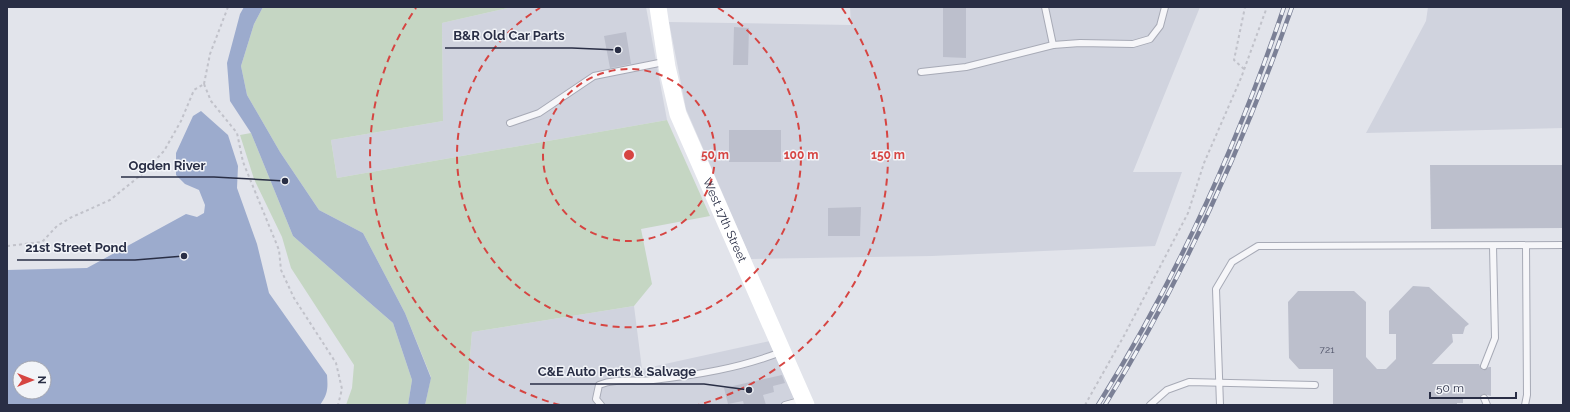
<svg xmlns="http://www.w3.org/2000/svg" width="1570" height="412" font-family="Raleway,sans-serif">
<rect width="100%" height="100%" fill="#e2e4eb"/>
<g fill="#d0d3de">
<path d="M512 7H646L667 120 337 178 331 140 443 121 442 23Z"/>
<path d="M850 7H1200L1133 172H1182L1155 246 932 256 751 259 686 109 669 22 851 25Z"/>
<path d="M1428 7H1563V128L1366 133 1426 21Z"/>
<path d="M634 306 642 369 770 341 798 405H466L472 332Z"/>
</g>
<g fill="#c5d6c3">
<path d="M263 7H512L442 23 443 121 331 140 337 178 667 120 710 216 641 229 652 284 634 306 472 332 466 405H425L431 377 405 313 363 233 319 210 280 152 247 95 241 66 254 24Z"/>
<path d="M251 133 293 236 393 323 412 380 408 405H346L352 388 354 365 291 268 282 237 254 179 240 135Z"/>
</g>
<g fill="#9cabcd" fill-rule="evenodd">
<path d="M244 7H263L254 24 241 66 247 95 280 152 319 210 363 233 405 313 431 378 425 405H408L412 380 393 323 293 236 251 133 230 101 227 63 240 14Z"/>
<path d="M201 111 228 135 238 166 237 188 257 244 269 293 327 375C328 388 328 394 320 405H7V270L87 268 186 214 197 217 204 213 205 205 199 190 185 184 176 175V153L193 116ZM20 368H44V392H20Z"/>
</g>
<g fill="#bcbfcc">
<path d="M943 7H966V58L943 57Z"/>
<path d="M734 27 749 28 748 65H733Z"/>
<path d="M626 32 631 64 610 68 604 36Z"/>
<rect x="729" y="130" width="52" height="32"/>
<path d="M1430 165H1563V228L1431 229Z"/>
<path d="M861 207 860 236H828V208Z"/>
<path d="M1413 286 1429 287 1469 324 1465 327 1463 334H1452L1453 342 1432 364H1479L1481 369 1484 370 1489 367H1491V396L1483 394 1480 399H1463V403H1457V405H1333V369H1299L1289 358 1288 302 1298 291H1354L1366 302V357L1377 369H1386L1396 359V334H1389V311Z"/>
<path d="M782 375 785 383 773 386 774 392 763 395 766 405H744L743 401 728 404 724 388Z"/>
</g>
<g fill="none" stroke-linecap="round" stroke-linejoin="round">
<defs>
<g id="lane">
<path d="M1045 7 1053 45"/>
<path d="M921 72 966 67 1053 45 1080 43 1133 44 1150 39 1160 26 1165 7"/>
<path d="M510 123 539 113 594 76 664 62"/>
<path d="M1484 366 1495 338 1493 246"/>
<path d="M1484 398 1487 405"/>
<path d="M601 405 596 399 599 385C616 378 635 382 653 380 697 375 740 368 781 352"/>
<path d="M785 405 803 400"/>
<path d="M1150 405 1167 390 1189 382 1315 385"/>
<path d="M1220 405 1216 289 1232 262 1258 246 1563 245"/>
<path d="M1525 405 1527 395 1526 246"/>
</g>
</defs>
<use href="#lane" stroke="#a7aab6" stroke-width="8"/>
<g stroke="#c1c2ca" stroke-width="2" stroke-dasharray="3 3" stroke-linecap="butt">
<path d="M1244 69 1234 60 1245 7"/>
<path d="M204 84 211 101 237 133 243 162 279 250 281 270 294 298 336 363 342 389 338 405"/>
<path d="M204 84 210 54 228 7"/>
<path d="M7 246 42 242 57 226 70 218 110 200 141 175 164 151 181 121 194 90 204 84"/>
<path d="M1085 405 1125 334 1188 213 1204 163 1241 78 1267 7"/>
</g>
<use href="#lane" stroke="#f6f6f9" stroke-width="6"/>
<path stroke="#fff" stroke-width="17" id="s1" d="M658 7 667 67 678 114 806 405"/>
<defs>
<g id="rail">
<path d="M1098 405C1175 281 1237 146 1284 7"/>
<path d="M1105 405C1182 280 1243 146 1292 7"/>
</g>
</defs>
<use href="#rail" stroke="#7b8096" stroke-width="4.5"/>
<use href="#rail" stroke="#f2f4f8" stroke-width="3" stroke-dasharray="9" stroke-linecap="butt"/>
</g>
<g fill="none" stroke="#d64542" stroke-width="2" stroke-dasharray="7 5">
<circle cx="629" cy="155" r="86"/>
<path d="M718 8A172 172 0 1 1 540 8"/>
<path d="M560 405A259 259 0 0 1 416 8M842 8A259 259 0 0 1 698 405"/>
</g>
<g text-anchor="middle" dominant-baseline="central" stroke-width="3" stroke-linejoin="round" paint-order="stroke">
<g font-size="10" fill="#4e5267">
<text x="1327" y="349">721</text>
</g>
<g font-size="12" fill="#292e45" stroke="#f2f4f8">
<text stroke="none"><textPath href="#s1" startOffset="225">West 17th Street</textPath></text>
</g>
</g>
<circle cx="629" cy="155" r="6" fill="#d64542" stroke="#f2f4f8" stroke-width="2"/>
<g font-size="12" text-anchor="middle" font-weight="bold" fill="#d64542" stroke="#f2f4f8" stroke-width="3" stroke-linejoin="round" paint-order="stroke">
<text x="715" y="159">50 m</text>
<text x="801" y="159">100 m</text>
<text x="888" y="159">150 m</text>
</g>
<path fill="none" stroke="#292e45" stroke-width="1.5" d="M618 50L572 48H445M285 181L214 177H121M184 256L135 260H17M749 390L704 384H530"/>
<g fill="#292e45" stroke="#f2f4f8" stroke-width="1.5">
<circle cx="618" cy="50" r="4"/>
<circle cx="285" cy="181" r="4"/>
<circle cx="184" cy="256" r="4"/>
<circle cx="749" cy="390" r="4"/>
</g>
<g font-size="13" text-anchor="middle" font-weight="bold" fill="#292e45" stroke="#f2f4f8" stroke-width="3" stroke-linejoin="round" paint-order="stroke">
<text x="509" y="40">B&amp;R Old Car Parts</text>
<text x="167" y="170">Ogden River</text>
<text x="76" y="252">21st Street Pond</text>
<text x="617" y="376">C&amp;E Auto Parts &amp; Salvage</text>
</g>
<rect width="1570" height="412" fill="none" stroke="#292e45" stroke-width="16"/>
<g transform="translate(32 380) rotate(90)"><circle r="19" fill="#f2f4f8" stroke="#a2a5b0"/>
<path d="M0-3L7 15L0 10L-7 15Z" fill="#d64542"/>
<text y="-6" font-size="11" font-weight="bold" text-anchor="middle" fill="#292e45">N</text>
</g>
<path d="M1430 392v6h86v-6" fill="none" stroke="#292e45" stroke-width="2"/>
<text x="1436" y="392" font-size="12" fill="#292e45" stroke="#f2f4f8" stroke-width="3" paint-order="stroke">50 m</text>
</svg>
